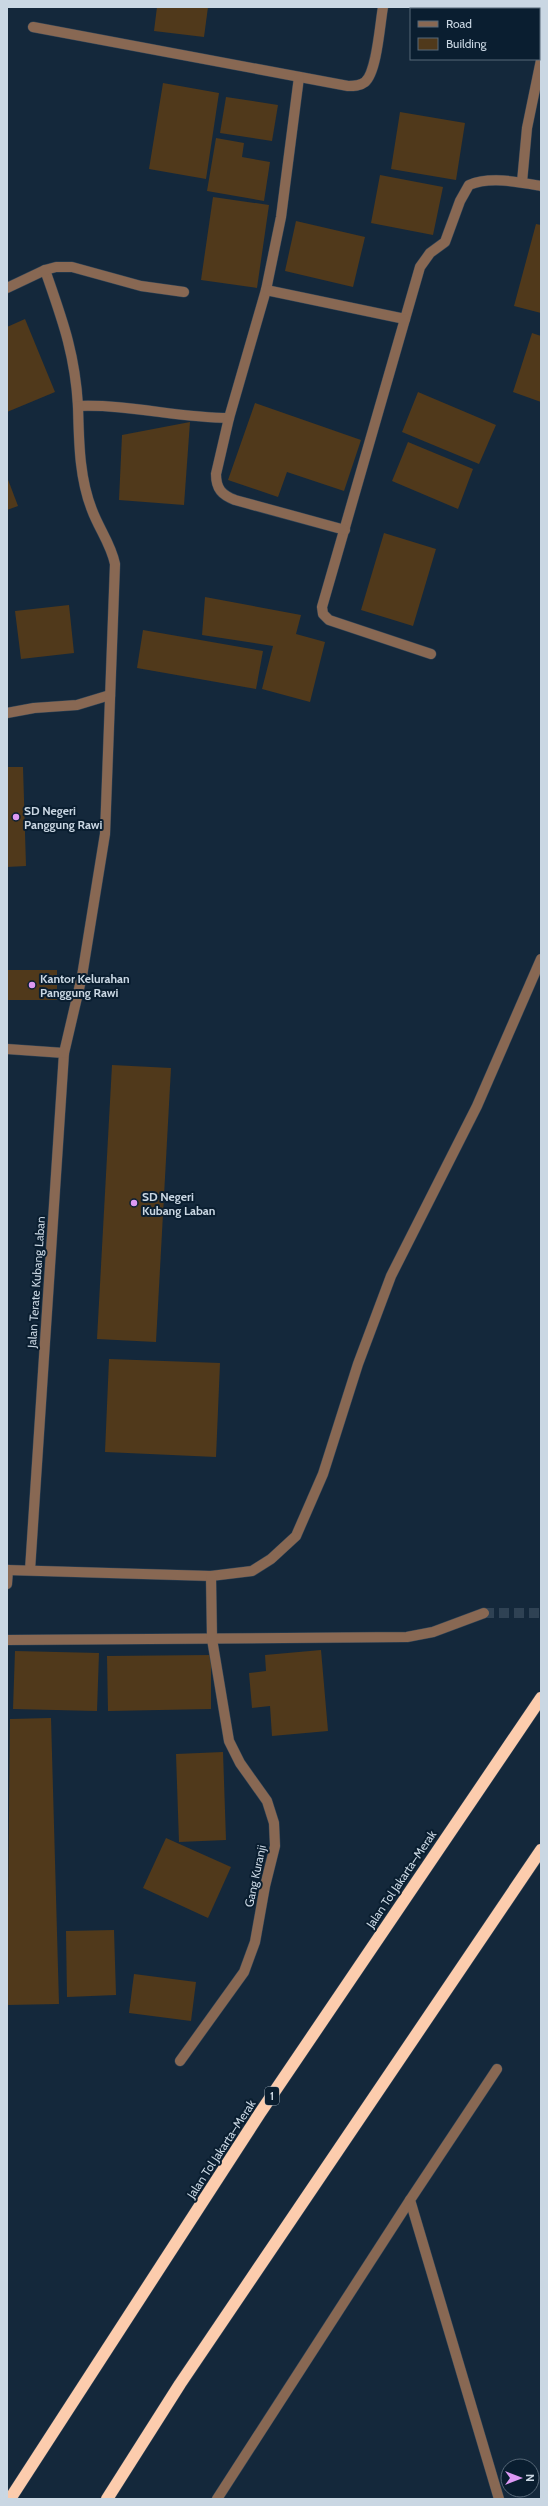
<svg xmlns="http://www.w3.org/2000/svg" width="548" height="2506" font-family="Cabin,sans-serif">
<rect width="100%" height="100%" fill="#14283b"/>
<g fill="#50391b">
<path d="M157 7H208L204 37 154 31Z"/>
<rect x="415" y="7" width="111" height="2"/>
<path d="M163 83 219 93 206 179 149 169Z"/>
<path d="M226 97 278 105 272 141 220 133Z"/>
<path d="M400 112 465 123 456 180 391 169Z"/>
<path d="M216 138 244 143 242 157 270 162 264 201 207 191Z"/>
<path d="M380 175 443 187 433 235 371 223Z"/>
<path d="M213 197 269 205 257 288 201 280Z"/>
<path d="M296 221 365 237 353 287 285 271Z"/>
<path d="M536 224 541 225V313L514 306Z"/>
<path d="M25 319 55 392 7 412V327Z"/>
<path d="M532 333 541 336V402L513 392Z"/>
<path d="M418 392 496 425 479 464 402 432Z"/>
<path d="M255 403 361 440 344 491 287 472 278 497 228 480Z"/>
<path d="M190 422 184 505 119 500 122 435Z"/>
<path d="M408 442 473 469 458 509 392 481Z"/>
<path d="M7 477 18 506 7 510Z"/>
<path d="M384 533 436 549 413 626 361 610Z"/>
<path d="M205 597 301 615 296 634 325 642 310 702 262 689 273 646 202 635Z"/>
<path d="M69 605 74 653 21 659 15 611Z"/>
<path d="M143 630 263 651 256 689 137 668Z"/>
<path d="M7 767H23L26 866 7 867Z"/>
<rect x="7" y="970" width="50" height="30"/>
<path d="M112 1065 171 1068 156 1342 97 1339Z"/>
<path d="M109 1359 220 1363 216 1457 105 1452Z"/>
<path d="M321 1650 328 1731 272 1736 270 1706 252 1708 249 1673 266 1671 265 1655Z"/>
<path d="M15 1651 99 1653 97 1711 13 1709Z"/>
<path d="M211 1655V1709L108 1711 107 1656Z"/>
<path d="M51 1718 59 2004 7 2005 10 1719Z"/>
<path d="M223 1752 226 1840 179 1842 176 1754Z"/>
<path d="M166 1838 231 1867 208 1918 143 1888Z"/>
<path d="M114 1930 116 1995 67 1997 66 1931Z"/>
<path d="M134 1974 196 1982 191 2021 129 2013Z"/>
</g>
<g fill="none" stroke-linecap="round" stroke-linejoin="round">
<path stroke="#2f4254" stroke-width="10" stroke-dasharray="10 5" stroke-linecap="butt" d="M484 1613H541"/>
<defs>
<g id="minor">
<path d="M33 27 348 86C354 86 360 86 365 82 377 72 380 23 383 7"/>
<path d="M522 182 527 128 541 60"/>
<path d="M45 270C62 319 75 353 78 406 129 404 178 418 229 418L266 290 281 217 299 77"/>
<path d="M7 288 45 270 56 267H72L141 286 184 292"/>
<path d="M266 290 405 319 420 267 430 253 445 242 460 201 469 185C490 176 519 182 541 186"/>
<path d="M405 319 322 607 323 614 329 620 431 654"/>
<path d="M229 418 216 474C216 489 222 495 235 500L345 530"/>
<path d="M7 713 34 708 77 705 110 695"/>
<path d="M7 1049 64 1053 30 1570"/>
<path d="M64 1053 82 976 105 834 115 564C111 544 99 529 92 510 79 477 79 441 78 406"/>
<path d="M7 1570 211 1576 252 1571 271 1559 296 1536 323 1474 358 1364 391 1276 477 1106 541 959"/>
<path d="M7 1584 8 1570"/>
<path d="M7 1640 407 1637 433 1632 484 1613"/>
<path d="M180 2061 244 1972 255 1942 265 1886 275 1846 274 1823 267 1801 240 1763 229 1741 212 1639 211 1576"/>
<path d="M497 2069 410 2200 499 2499"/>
<path d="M217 2499 410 2200"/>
</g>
<g id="highway">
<path d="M10 2499 260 2113 541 1698"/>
<path d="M107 2499 180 2384 541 1850"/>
</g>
</defs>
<use href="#minor" stroke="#314456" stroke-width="11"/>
<use href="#highway" stroke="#314456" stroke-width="13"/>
<use href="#minor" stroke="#886853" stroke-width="10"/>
<use href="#highway" stroke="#fcccad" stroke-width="12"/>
</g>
<g fill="#dc99f4" stroke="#0a1e30" stroke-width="1.5">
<circle cx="16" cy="817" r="4"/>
<circle cx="32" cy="985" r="4"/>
<circle cx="134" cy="1203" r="4"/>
</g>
<g text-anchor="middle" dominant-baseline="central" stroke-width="4" stroke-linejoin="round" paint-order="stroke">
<rect fill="#0a1e30" stroke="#90a0ad" stroke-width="1" x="265" y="2087" width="14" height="18" rx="3"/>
<g font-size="11" font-weight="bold" fill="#cad7e3">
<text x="272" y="2096">1</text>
</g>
<g font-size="12" font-weight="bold" fill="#cad7e3" stroke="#0a1e30" text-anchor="start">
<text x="24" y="810">SD Negeri<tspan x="24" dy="14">Panggung Rawi</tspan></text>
<text x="40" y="978">Kantor Kelurahan<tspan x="40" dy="14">Panggung Rawi</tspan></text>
<text x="142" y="1196">SD Negeri<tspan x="142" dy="14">Kubang Laban</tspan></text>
</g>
<g font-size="12" fill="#cad7e3" stroke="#0a1e30">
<text transform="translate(36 1282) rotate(-86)">Jalan Terate Kubang Laban</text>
<text transform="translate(255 1876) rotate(-78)">Gang Kuranji</text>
<text transform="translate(401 1879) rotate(-56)">Jalan Tol Jakarta–Merak</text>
<text transform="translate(221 2149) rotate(-57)">Jalan Tol Jakarta–Merak</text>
</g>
</g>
<rect width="548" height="2506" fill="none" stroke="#cad7e3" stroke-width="16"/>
<rect x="410" y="8" width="130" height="52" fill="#0a1e30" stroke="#576878"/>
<rect x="418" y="21" width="20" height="6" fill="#886853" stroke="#576878"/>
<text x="446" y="28" font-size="12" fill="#cad7e3">Road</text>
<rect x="418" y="38" width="20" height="12" fill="#50391b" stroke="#576878"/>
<text x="446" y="48" font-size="12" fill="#cad7e3">Building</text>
<g transform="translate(520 2478) rotate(90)"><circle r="19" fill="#0a1e30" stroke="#576878"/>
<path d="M0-3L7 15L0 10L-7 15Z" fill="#dc99f4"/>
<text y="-6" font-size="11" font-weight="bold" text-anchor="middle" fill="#cad7e3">N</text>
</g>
</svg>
